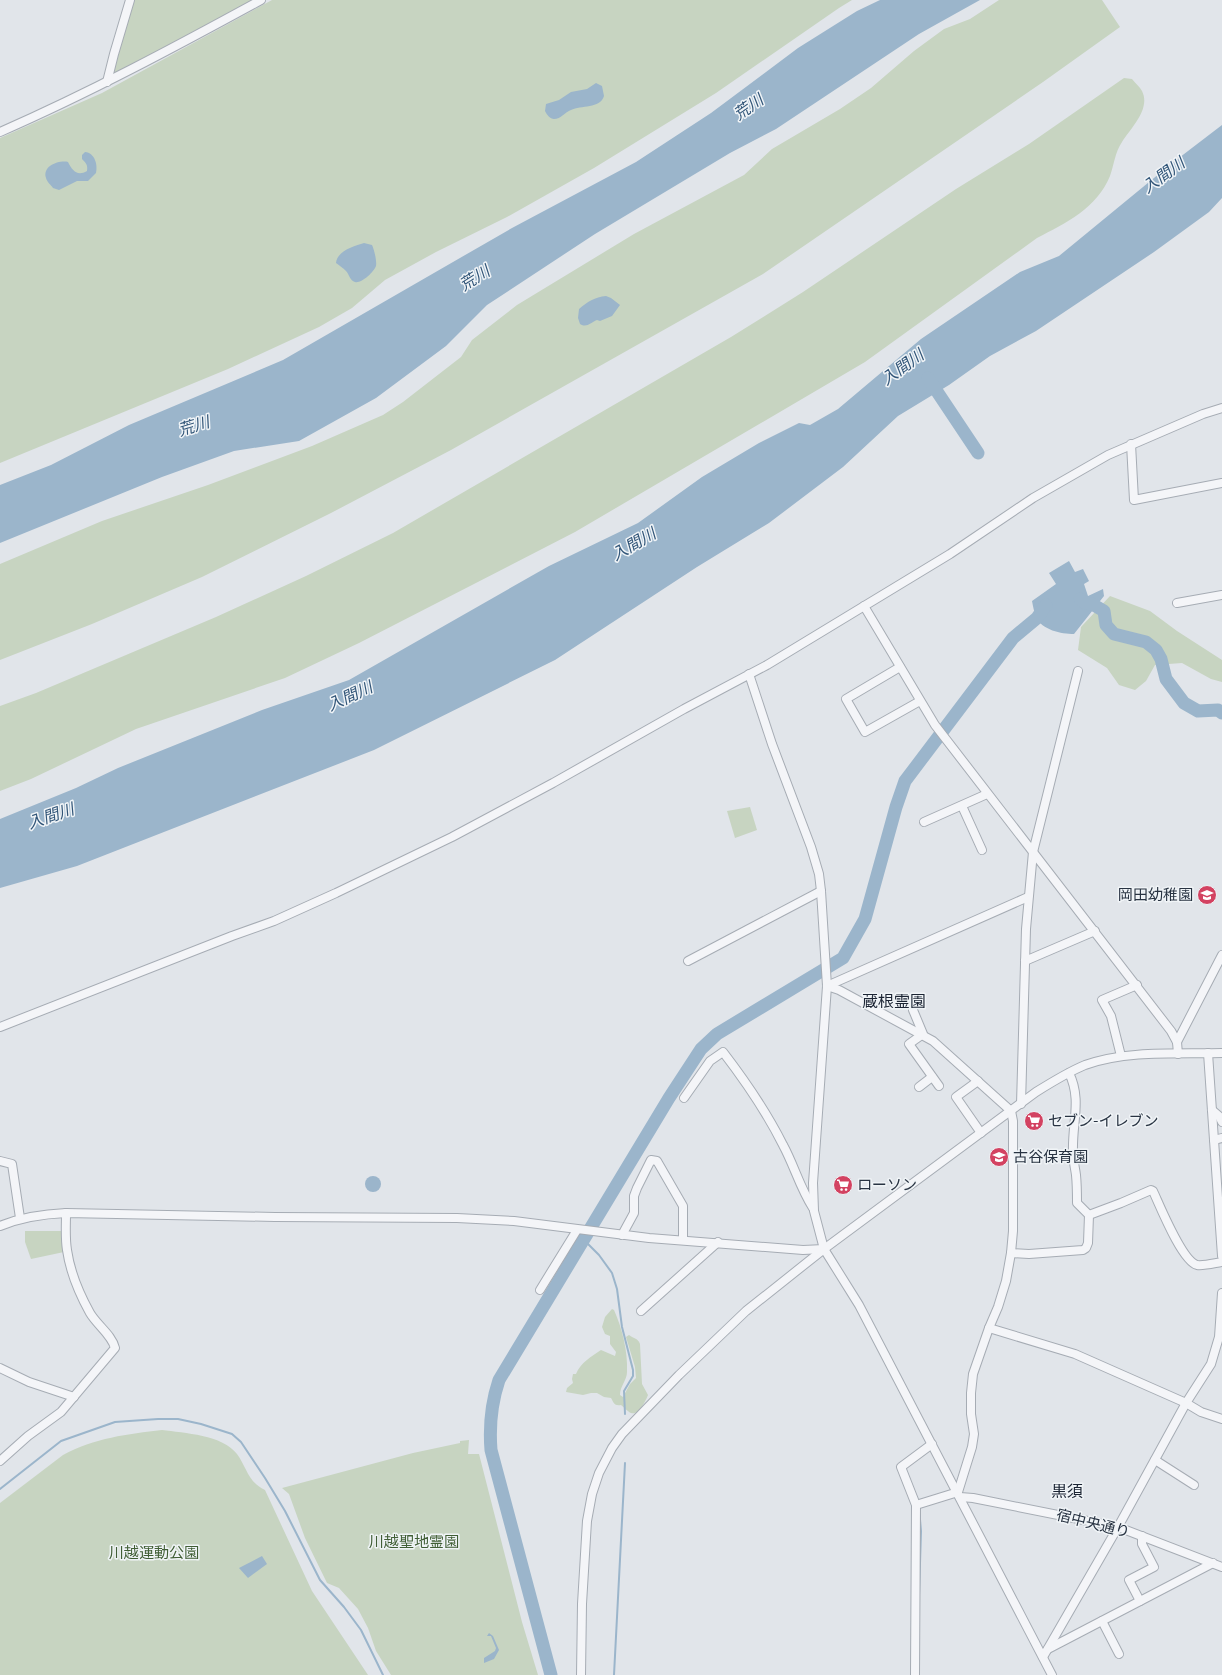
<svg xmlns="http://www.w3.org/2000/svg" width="1222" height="1675" font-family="'Sofia Sans Condensed','Noto Sans JP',sans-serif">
<rect width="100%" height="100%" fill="#e1e5ea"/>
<g fill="#c7d4c1">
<path d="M132 0H254L114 75 112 73Z"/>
<path d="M272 0H852L839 8 716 93 594 168 507 217 436 252 385 280 352 308 319 327 228 369 0 463V138L102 93Z"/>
<path d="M999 0H1102L1120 27 1043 82 763 274 451 450 331 513 202 577 92 624 0 660V564L102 521 208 485 312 446 383 415 403 402 461 357 472 340 517 305 634 234 744 175 772 149 840 109 871 88 914 51 944 29 970 19Z"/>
<path d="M1124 78 1132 79C1135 83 1140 87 1142 91 1151 109 1131 128 1122 142 1115 152 1114 165 1110 176 1097 208 1066 223 1037 238L865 362 575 532 359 643 285 678 136 729 31 779 0 791V706L36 693 216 617 306 576 393 533 731 337 803 292 956 189 1029 144Z"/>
<path d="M1110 596 1150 611 1177 631 1222 660V682L1211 679 1182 663 1155 665 1146 681 1135 690 1119 685 1107 668 1078 650 1081 627Z"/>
<path d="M750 807 757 830 735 838 727 811Z"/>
<path d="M25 1231H62L64 1252 31 1259 25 1242Z"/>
<path d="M612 1309 614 1310C622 1328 628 1351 627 1372 627 1380 620 1386 620 1395L623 1397 630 1384 636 1378 635 1367 626 1337 629 1335C634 1339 638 1338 640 1344L642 1384 648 1395C646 1400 639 1416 631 1413 628 1412 624 1407 621 1405 614 1406 614 1403 611 1398L604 1397 597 1393H591L583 1395 566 1392 567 1388 573 1383 572 1379 573 1374H576C581 1362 591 1357 601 1350L615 1356 616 1352 610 1344V1336L605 1334 602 1327 605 1317Z"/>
<path d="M162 1430C184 1433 223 1435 237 1454 247 1468 248 1482 265 1490L312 1591 368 1675H0V1503L63 1455C94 1438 128 1434 162 1430Z"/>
<path d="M469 1440 468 1454H479L522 1622 538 1675H391L376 1651 368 1628 358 1609 339 1588 327 1583 305 1538 289 1494 282 1488 413 1453 460 1443V1441Z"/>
</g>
<g fill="#9bb5cb">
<path d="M880 0H980L919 34 776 129 730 153 595 234 487 305 446 346 376 398 299 441 234 451 162 477 0 543V485L51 465 129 425 283 360 512 228 636 162 711 113 798 48 857 11Z"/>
<path d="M596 83 602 86 604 96C600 109 581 105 571 110 565 112 561 119 554 119 550 119 547 115 545 111L546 104 559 100 571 92 587 89Z"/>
<path d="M1222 125V198L1209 212 1154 252 1036 331 990 356 949 385 898 416 843 467 769 523 697 567 555 660 374 750 77 866 0 888V819L76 788 118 768 262 710 349 680 549 566 638 523 702 477 759 443 799 423 810 425 838 409 921 339 1020 272 1059 256 1171 164Z"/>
<path d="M85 152C95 153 98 165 96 173L88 181H77L59 190 53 188C51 185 47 182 46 178 42 166 59 160 68 162 72 170 77 177 87 171 88 165 86 163 82 159V155Z"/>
<path d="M364 243 372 245C374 249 377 261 376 266 374 272 361 284 355 282 350 281 349 274 346 271 343 268 339 265 336 263 337 251 354 246 364 243Z"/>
<path d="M606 296 611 298 620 305 612 316 600 321 597 320C590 323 587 328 580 324L578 318 579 309C587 302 595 297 606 296Z"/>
<path d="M1069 561 1075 572 1083 569 1089 581 1084 584 1088 596 1103 589 1104 596 1074 634C1061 634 1042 630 1036 617 1034 612 1033 606 1032 601L1056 584 1049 573Z"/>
<circle cx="373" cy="1184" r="8"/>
<path d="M262 1556 267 1564 248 1578 239 1568Z"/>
<path d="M489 1633 493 1636 499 1650 494 1659 484 1663V1658L495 1651 496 1648 491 1636H487Z"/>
</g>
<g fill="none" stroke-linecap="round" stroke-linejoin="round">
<g stroke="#9bb5cb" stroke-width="2">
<path d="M584 1240 599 1255 612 1273 617 1289 622 1327 633 1370V1376L624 1391 625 1414"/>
<path d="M0 1489 61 1441 115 1422 158 1419H178L201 1424 232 1434 241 1442 265 1478 285 1511 320 1580 344 1607 361 1630 383 1675"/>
<path d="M919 1508 921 1531 919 1595"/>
<path d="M614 1675 625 1463"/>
</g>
<g stroke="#9bb5cb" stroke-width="13">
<path d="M928 378 978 453"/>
<path d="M1080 599 1085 603 1092 604 1104 611 1106 625 1114 634 1146 642 1156 650 1161 659 1166 679 1184 703 1198 711 1218 710 1222 713"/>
<path d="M551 1675 491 1450C489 1425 491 1404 499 1380L669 1098 701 1049 717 1034 843 958 865 919 896 807 905 781 1013 638 1037 618 1046 605"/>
</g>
<defs>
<g id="minor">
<path d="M107 82 114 54 130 0"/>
<path d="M0 132C89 93 175 47 261 0"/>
<path d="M1131 444 1134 500 1222 483"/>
<path d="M1177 603 1222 595"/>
<path d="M864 606 935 725 1171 1031 1177 1042 1178 1054"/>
<path d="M900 667 846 699 865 732 920 701"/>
<path d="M749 674 772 744 811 847 819 874 821 891 827 986 813 1183 814 1211 824 1249 859 1305 1052 1675"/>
<path d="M962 806 982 850"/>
<path d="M924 822 987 794"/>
<path d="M688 961 821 891"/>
<path d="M1025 961 1095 931"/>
<path d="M827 986 839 990 933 1041 1011 1111 1013 1121V1231L1011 1253 1006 1281 998 1307 989 1328 973 1374 971 1393V1414L974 1434 972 1447 958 1492 916 1505"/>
<path d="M827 986 1028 897"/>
<path d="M913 1010 923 1034 909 1044 939 1086"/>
<path d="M0 1027 232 936 274 921 336 893 452 837 553 783 684 709 767 665 950 554 1033 498 1108 455 1203 414 1222 408"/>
<path d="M1177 1042 1222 955"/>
<path d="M1208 1053 1222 1256"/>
<path d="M1121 1056 1111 1016 1102 1000 1137 985"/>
<path d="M978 1081 956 1097 981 1133"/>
<path d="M919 1087 932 1077"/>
<path d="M684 1098 710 1061 723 1052C746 1082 766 1111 783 1145 794 1165 800 1188 813 1208"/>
<path d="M1021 1104 1026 929 1033 852 1078 671"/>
<path d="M1212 1110 1219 1116 1222 1122"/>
<path d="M1214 1140 1222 1138"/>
<path d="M0 1161 12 1164 20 1218"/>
<path d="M1089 1215 1121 1203 1151 1190 1153 1191C1160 1206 1182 1261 1197 1265 1204 1266 1215 1263 1222 1262"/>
<path d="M0 1226C22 1217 42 1214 66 1213L275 1217 457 1218 514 1221 649 1238 803 1250 824 1249"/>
<path d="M622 1235 634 1213V1196L637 1188 651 1160 657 1161 683 1206V1240"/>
<path d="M1011 1253 1029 1254 1083 1250 1086 1248 1088 1243 1089 1215 1077 1203C1077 1194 1077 1185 1076 1175 1075 1167 1073 1161 1073 1151 1072 1123 1082 1099 1069 1073"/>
<path d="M540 1290 577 1230"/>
<path d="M641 1311 718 1242"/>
<path d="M989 1328 1075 1354 1186 1403 1201 1412 1222 1419"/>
<path d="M0 1368 29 1382 74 1397"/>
<path d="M1155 1460 1194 1485"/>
<path d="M0 1461 28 1436 61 1412 115 1348C112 1335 97 1325 90 1313 80 1295 70 1271 67 1250 65 1238 66 1225 66 1213"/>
<path d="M960 1497 973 1498 1118 1527 1222 1567"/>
<path d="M1140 1601 1129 1580 1154 1567 1142 1544V1536"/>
<path d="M1102 1621 1119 1654"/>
<path d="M1048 1649 1213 1563"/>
<path d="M1043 1657 1118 1527 1186 1403 1211 1364 1219 1337 1222 1293"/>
<path d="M581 1675 582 1604 587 1521 592 1494 599 1473 612 1448 622 1434 679 1375 746 1311 824 1249 1036 1092C1052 1082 1068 1072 1085 1065 1127 1050 1178 1054 1222 1053"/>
<path d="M915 1675 916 1505 901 1467 932 1444"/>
</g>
</defs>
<use href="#minor" stroke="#a6acb4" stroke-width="10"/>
<use href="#minor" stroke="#f4f5f8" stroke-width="8"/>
</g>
<defs>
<symbol id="school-disc" viewBox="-11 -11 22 22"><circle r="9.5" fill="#d34261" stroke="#f0f4f7"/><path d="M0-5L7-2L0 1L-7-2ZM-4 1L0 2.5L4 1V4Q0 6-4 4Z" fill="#fff"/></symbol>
<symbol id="supermarket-disc" viewBox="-11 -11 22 22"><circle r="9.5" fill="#d34261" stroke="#f0f4f7"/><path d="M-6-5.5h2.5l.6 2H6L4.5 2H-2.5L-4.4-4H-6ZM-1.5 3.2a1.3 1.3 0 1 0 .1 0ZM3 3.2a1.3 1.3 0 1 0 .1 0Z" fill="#fff"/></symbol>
</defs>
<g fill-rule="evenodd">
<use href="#school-disc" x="1196" y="884" width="22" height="22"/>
<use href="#supermarket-disc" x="1023" y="1110" width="22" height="22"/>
<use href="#school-disc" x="988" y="1146" width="22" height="22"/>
<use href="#supermarket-disc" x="832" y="1174" width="22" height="22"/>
</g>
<g text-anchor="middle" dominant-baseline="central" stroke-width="3" stroke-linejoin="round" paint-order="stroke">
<g font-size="15" fill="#283342" stroke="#f0f4f7" text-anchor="start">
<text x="1193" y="895" text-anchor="end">岡田幼稚園</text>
<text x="1048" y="1121">セブン-イレブン</text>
<text x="1013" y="1157">古谷保育園</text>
<text x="857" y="1185">ローソン</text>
</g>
<g font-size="15" fill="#283342" stroke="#f0f4f7">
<text transform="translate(1093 1524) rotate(14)">宿中央通り</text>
</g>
<g font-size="15" fill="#405e35" stroke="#f0f4f7">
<text x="414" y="1542">川越聖地霊園</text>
<text x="154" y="1553">川越運動公園</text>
</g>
<g font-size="16" font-style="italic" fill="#315578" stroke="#f0f4f7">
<text transform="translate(749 108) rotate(-35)">荒川</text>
<text transform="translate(1164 176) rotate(-36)">入間川</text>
<text transform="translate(475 279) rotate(-32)">荒川</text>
<text transform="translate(903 368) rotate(-36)">入間川</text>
<text transform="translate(194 427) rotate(-17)">荒川</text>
<text transform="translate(634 545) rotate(-30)">入間川</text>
<text transform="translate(350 697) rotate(-25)">入間川</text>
<text transform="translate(51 817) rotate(-19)">入間川</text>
</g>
<g font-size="16" fill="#1b2433" stroke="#f0f4f7">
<text x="894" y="1002">蔵根霊園</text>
<text x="1067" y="1492">黒須</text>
</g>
</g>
</svg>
